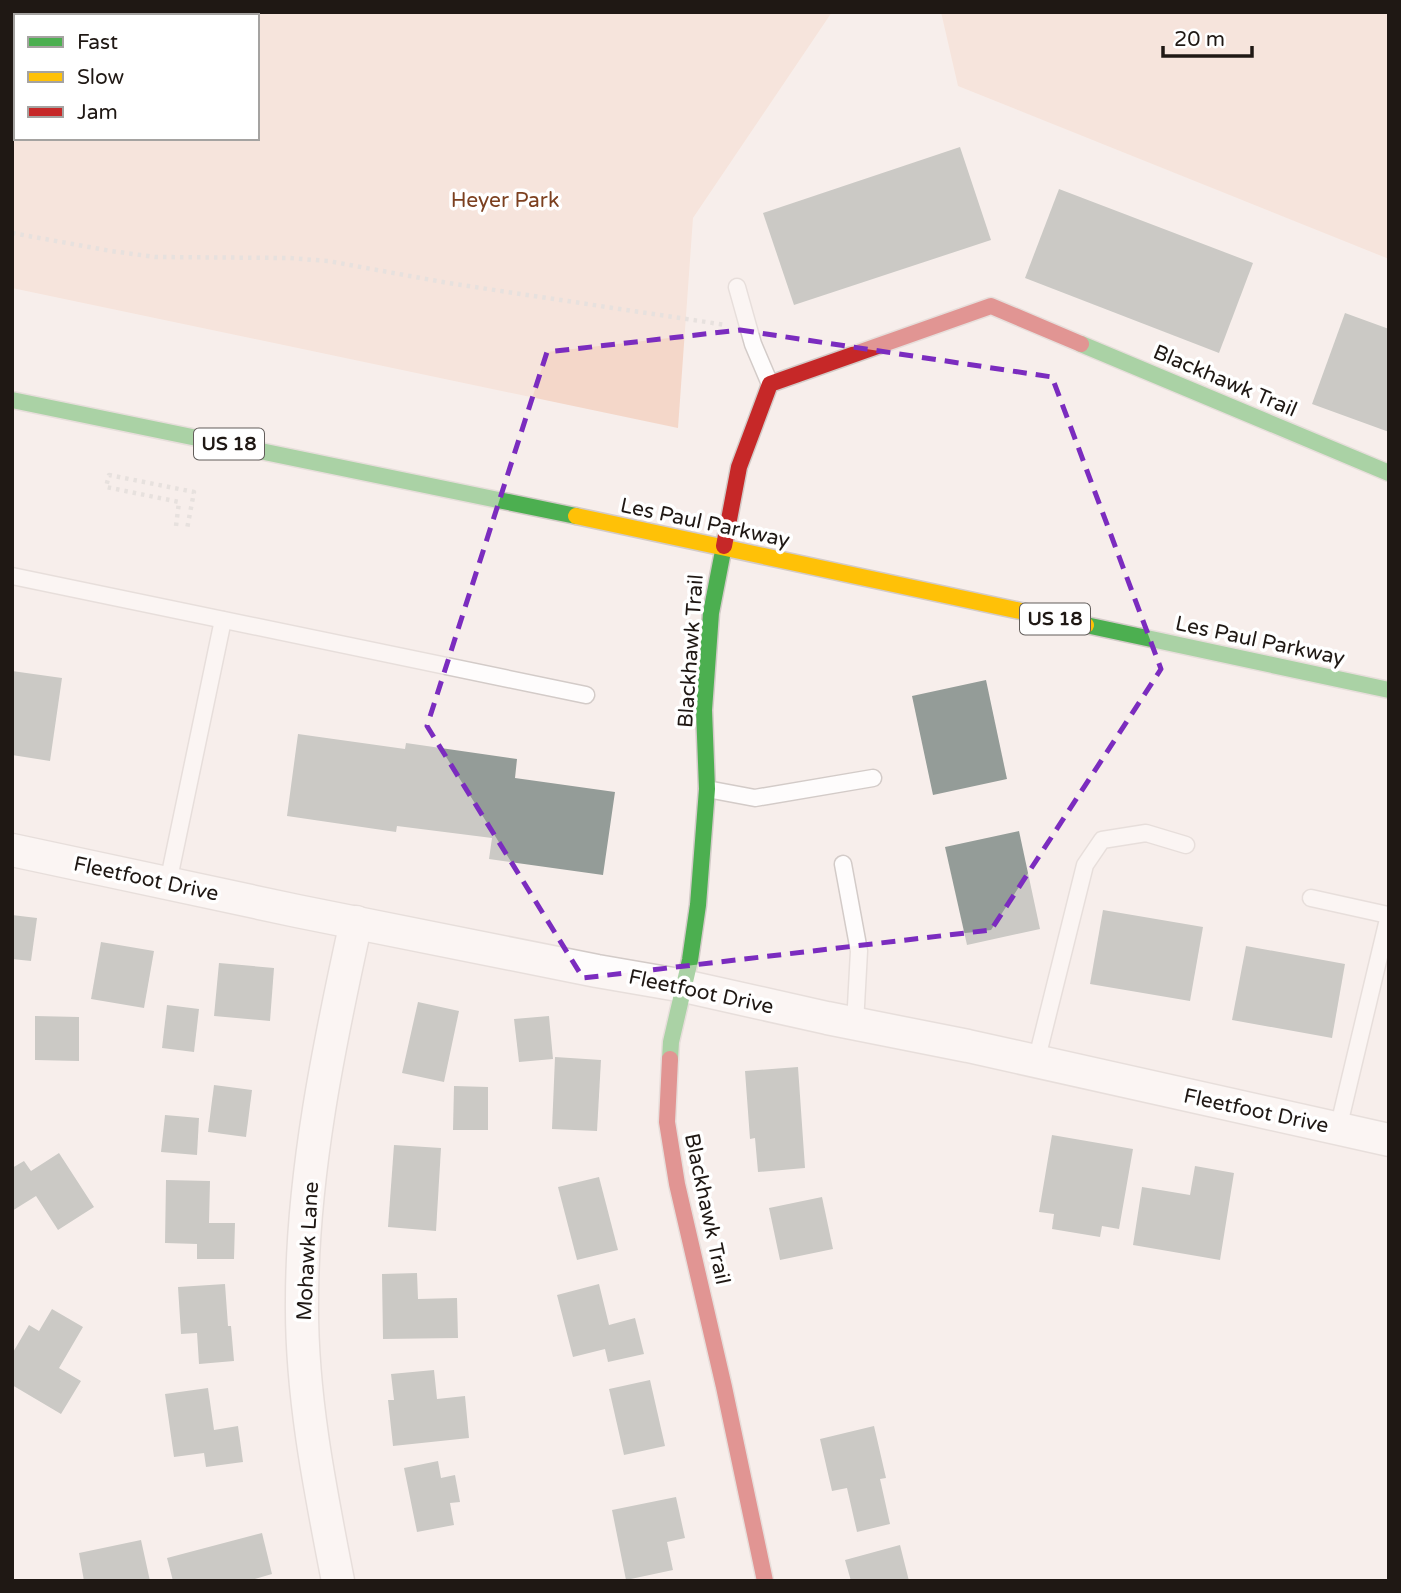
<svg xmlns="http://www.w3.org/2000/svg" width="1401" height="1593" font-family="'Varela Round',sans-serif">
<rect width="100%" height="100%" fill="#f7eeeb"/>
<g fill="#f4d7c9" fill-rule="evenodd">
<path d="M12 12H832L693 218 678 428 12 288ZM16 16H257V138H16Z"/>
<path d="M941 12H1389V259L958 86Z"/>
</g>
<g fill="#949c98">
<path d="M960 147 991 240 794 305 763 213Z"/>
<path d="M1059 189 1253 263 1219 353 1025 278Z"/>
<path d="M1345 313 1389 329V432L1312 404Z"/>
<path d="M12 671 62 678 50 761 12 755Z"/>
<path d="M986 680 1007 779 933 795 912 696Z"/>
<path d="M298 734 405 749 406 743 517 759 515 778 615 792 603 875 489 859 492 838 397 826 396 832 287 816Z"/>
<path d="M1019 831 1040 929 967 945 945 847Z"/>
<path d="M1103 910 1203 927 1190 1001 1090 984Z"/>
<path d="M12 915 37 918 31 961 12 959Z"/>
<path d="M101 942 154 951 144 1008 91 999Z"/>
<path d="M1246 946 1345 964 1332 1038 1232 1020Z"/>
<path d="M219 963 274 968 270 1021 214 1016Z"/>
<path d="M418 1002 459 1011 444 1082 402 1073Z"/>
<path d="M167 1005 199 1009 194 1052 162 1048Z"/>
<path d="M35 1016 79 1017V1061L35 1060Z"/>
<path d="M549 1016 553 1059 519 1062 514 1019Z"/>
<path d="M555 1057 601 1060 597 1131 552 1129Z"/>
<path d="M798 1067 805 1168 758 1172 755 1138 750 1139 745 1071Z"/>
<path d="M214 1085 252 1090 246 1137 208 1132Z"/>
<path d="M454 1086 488 1087V1130H453Z"/>
<path d="M165 1115 199 1118 197 1155 161 1152Z"/>
<path d="M1052 1135 1133 1149 1119 1229 1102 1226 1100 1237 1052 1229 1054 1214 1039 1212Z"/>
<path d="M394 1145 441 1148 436 1231 388 1227Z"/>
<path d="M59 1153 94 1207 58 1230 36 1196 12 1211V1168L24 1161 31 1171Z"/>
<path d="M1195 1166 1234 1173 1220 1260 1133 1245 1142 1187 1190 1195Z"/>
<path d="M599 1177 618 1250 577 1260 558 1187Z"/>
<path d="M166 1180 210 1181 209 1223H235L234 1259H197V1244L165 1243Z"/>
<path d="M822 1197 833 1249 780 1260 769 1208Z"/>
<path d="M417 1273 418 1299 457 1298 458 1338 383 1339 382 1274Z"/>
<path d="M225 1284 228 1326H231L234 1361 199 1364 197 1333 181 1334 178 1287Z"/>
<path d="M599 1284 609 1325 635 1318 644 1354 608 1362 605 1349 573 1357 557 1295Z"/>
<path d="M52 1309 83 1327 59 1368 81 1381 61 1414 12 1385V1354L29 1325 39 1331Z"/>
<path d="M434 1370 437 1399 465 1396 469 1438 393 1446 388 1400H394L391 1374Z"/>
<path d="M650 1380 665 1446 624 1455 609 1389Z"/>
<path d="M208 1388 214 1430 238 1426 243 1462 206 1467 204 1453 174 1457 165 1394Z"/>
<path d="M874 1426 886 1478 880 1479 890 1524 857 1532 847 1488 832 1491 820 1439Z"/>
<path d="M438 1461 441 1478 455 1475 460 1502 450 1503 454 1525 417 1532 404 1468Z"/>
<path d="M676 1497 685 1538 667 1542 673 1570 626 1580 612 1510Z"/>
<path d="M262 1533 272 1574 248 1581H173L167 1558Z"/>
<path d="M141 1540 150 1581H84L79 1553Z"/>
<path d="M900 1545 909 1581H851L845 1560Z"/>
</g>
<g fill="none" stroke-linecap="round" stroke-linejoin="round">
<defs>
<g id="lane">
<path d="M737 287 753 344 770 384"/>
<path d="M12 576 586 695"/>
<path d="M707 789 755 798 873 778"/>
<path d="M843 864 859 951 855 1024"/>
<path d="M168 883 223 620"/>
<path d="M1311 898 1388 915"/>
<path d="M1036 1062 1085 865 1102 840 1146 833 1186 845"/>
<path d="M1338 1129 1389 915"/>
</g>
<g id="street">
<path d="M12 850 297 911 597 971 684 986 827 1018 968 1046 1389 1140"/>
<path d="M338 1581C320 1489 301 1395 302 1301 302 1175 329 1045 356 922"/>
</g>
<g id="fast">
<path d="M1081 344 1389 473"/>
<path d="M12 400 576 516"/>
<path d="M1086 625 1389 690"/>
<path d="M670 1059 671 1042 690 960 698 905 707 789 704 710 711 613 724 546"/>
</g>
<path id="slow" d="M576 516 1086 625"/>
<g id="jam">
<path d="M724 546 739 467 770 384 991 306 1081 344"/>
<path d="M670 1059 667 1122 677 1184 724 1387 765 1581"/>
</g>
</defs>
<use href="#lane" stroke="#d3cbc8" stroke-width="19"/>
<use href="#street" stroke="#d3cbc8" stroke-width="35"/>
<use href="#fast" stroke="#d3cbc8" stroke-width="19"/>
<use href="#slow" stroke="#d3cbc8" stroke-width="19"/>
<use href="#jam" stroke="#d3cbc8" stroke-width="19"/>
<g stroke="#d3d0cf" stroke-width="4.5" stroke-dasharray="3.5 5" stroke-linecap="butt">
<path d="M12 233 111 251 155 257 289 258 328 261 448 283 726 325"/>
<path d="M176 526 179 502 106 487 109 475 194 492 187 529"/>
</g>
<use href="#lane" stroke="#fefcfc" stroke-width="16"/>
<use href="#street" stroke="#fefcfc" stroke-width="32"/>
<use href="#fast" stroke="#4caf50" stroke-width="16"/>
<use href="#slow" stroke="#ffc107" stroke-width="16"/>
<use href="#jam" stroke="#c62828" stroke-width="16"/>
</g>
<path d="M0 0H1401V1593H0ZM740 330 1052 377 1161 669 991 930 583 978 427 726 547 352Z" fill="#f7eeeb" fill-opacity=".55" fill-rule="evenodd"/>
<path fill="none" stroke="#7b2cbf" stroke-width="5" stroke-dasharray="14 9" stroke-linejoin="round" d="M740 330 1052 377 1161 669 991 930 583 978 427 726 547 352Z"/>
<g text-anchor="middle" dominant-baseline="central" stroke-width="7" stroke-linejoin="round" paint-order="stroke">
<g fill="#fff" stroke="#625d5a" stroke-width="2">
<rect x="194" y="428.5" width="70" height="31" rx="5"/>
<rect x="1020" y="603.5" width="70" height="31" rx="5"/>
</g>
<g font-size="19" font-weight="bold" fill="#1f1814">
<text x="229" y="444">US 18</text>
<text x="1055" y="619">US 18</text>
</g>
<g font-size="21" fill="#7c4020" stroke="#fff">
<text x="505" y="200">Heyer Park</text>
</g>
<g font-size="21" fill="#1f1814" stroke="#fff">
<text transform="translate(1225 381) rotate(23)">Blackhawk Trail</text>
<text transform="translate(705 523) rotate(12)">Les Paul Parkway</text>
<text transform="translate(1260 641) rotate(12)">Les Paul Parkway</text>
<text transform="translate(691 651) rotate(-86)">Blackhawk Trail</text>
<text transform="translate(146 879) rotate(12)">Fleetfoot Drive</text>
<text transform="translate(701 992) rotate(12)">Fleetfoot Drive</text>
<text transform="translate(1256 1111) rotate(12)">Fleetfoot Drive</text>
<text transform="translate(707 1209) rotate(78)">Blackhawk Trail</text>
<text transform="translate(308 1251) rotate(-87)">Mohawk Lane</text>
</g>
</g>
<rect width="1401" height="1593" fill="none" stroke="#1f1814" stroke-width="28"/>
<rect x="14" y="14" width="245" height="126" fill="#ffffff" stroke="#a5a3a1" stroke-width="2"/>
<rect x="28" y="37" width="35" height="10" fill="#4caf50" stroke="#a5a3a1" stroke-width="2"/>
<text x="77" y="49" font-size="21" fill="#1f1814">Fast</text>
<rect x="28" y="72" width="35" height="10" fill="#ffc107" stroke="#a5a3a1" stroke-width="2"/>
<text x="77" y="84" font-size="21" fill="#1f1814">Slow</text>
<rect x="28" y="107" width="35" height="10" fill="#c62828" stroke="#a5a3a1" stroke-width="2"/>
<text x="77" y="119" font-size="21" fill="#1f1814">Jam</text>
<path d="M1163 46v10h89v-10" fill="none" stroke="#1f1814" stroke-width="3.5"/>
<text x="1174" y="46" font-size="21" fill="#1f1814" stroke="#ffffff" stroke-width="5" paint-order="stroke">20 m</text>
</svg>
